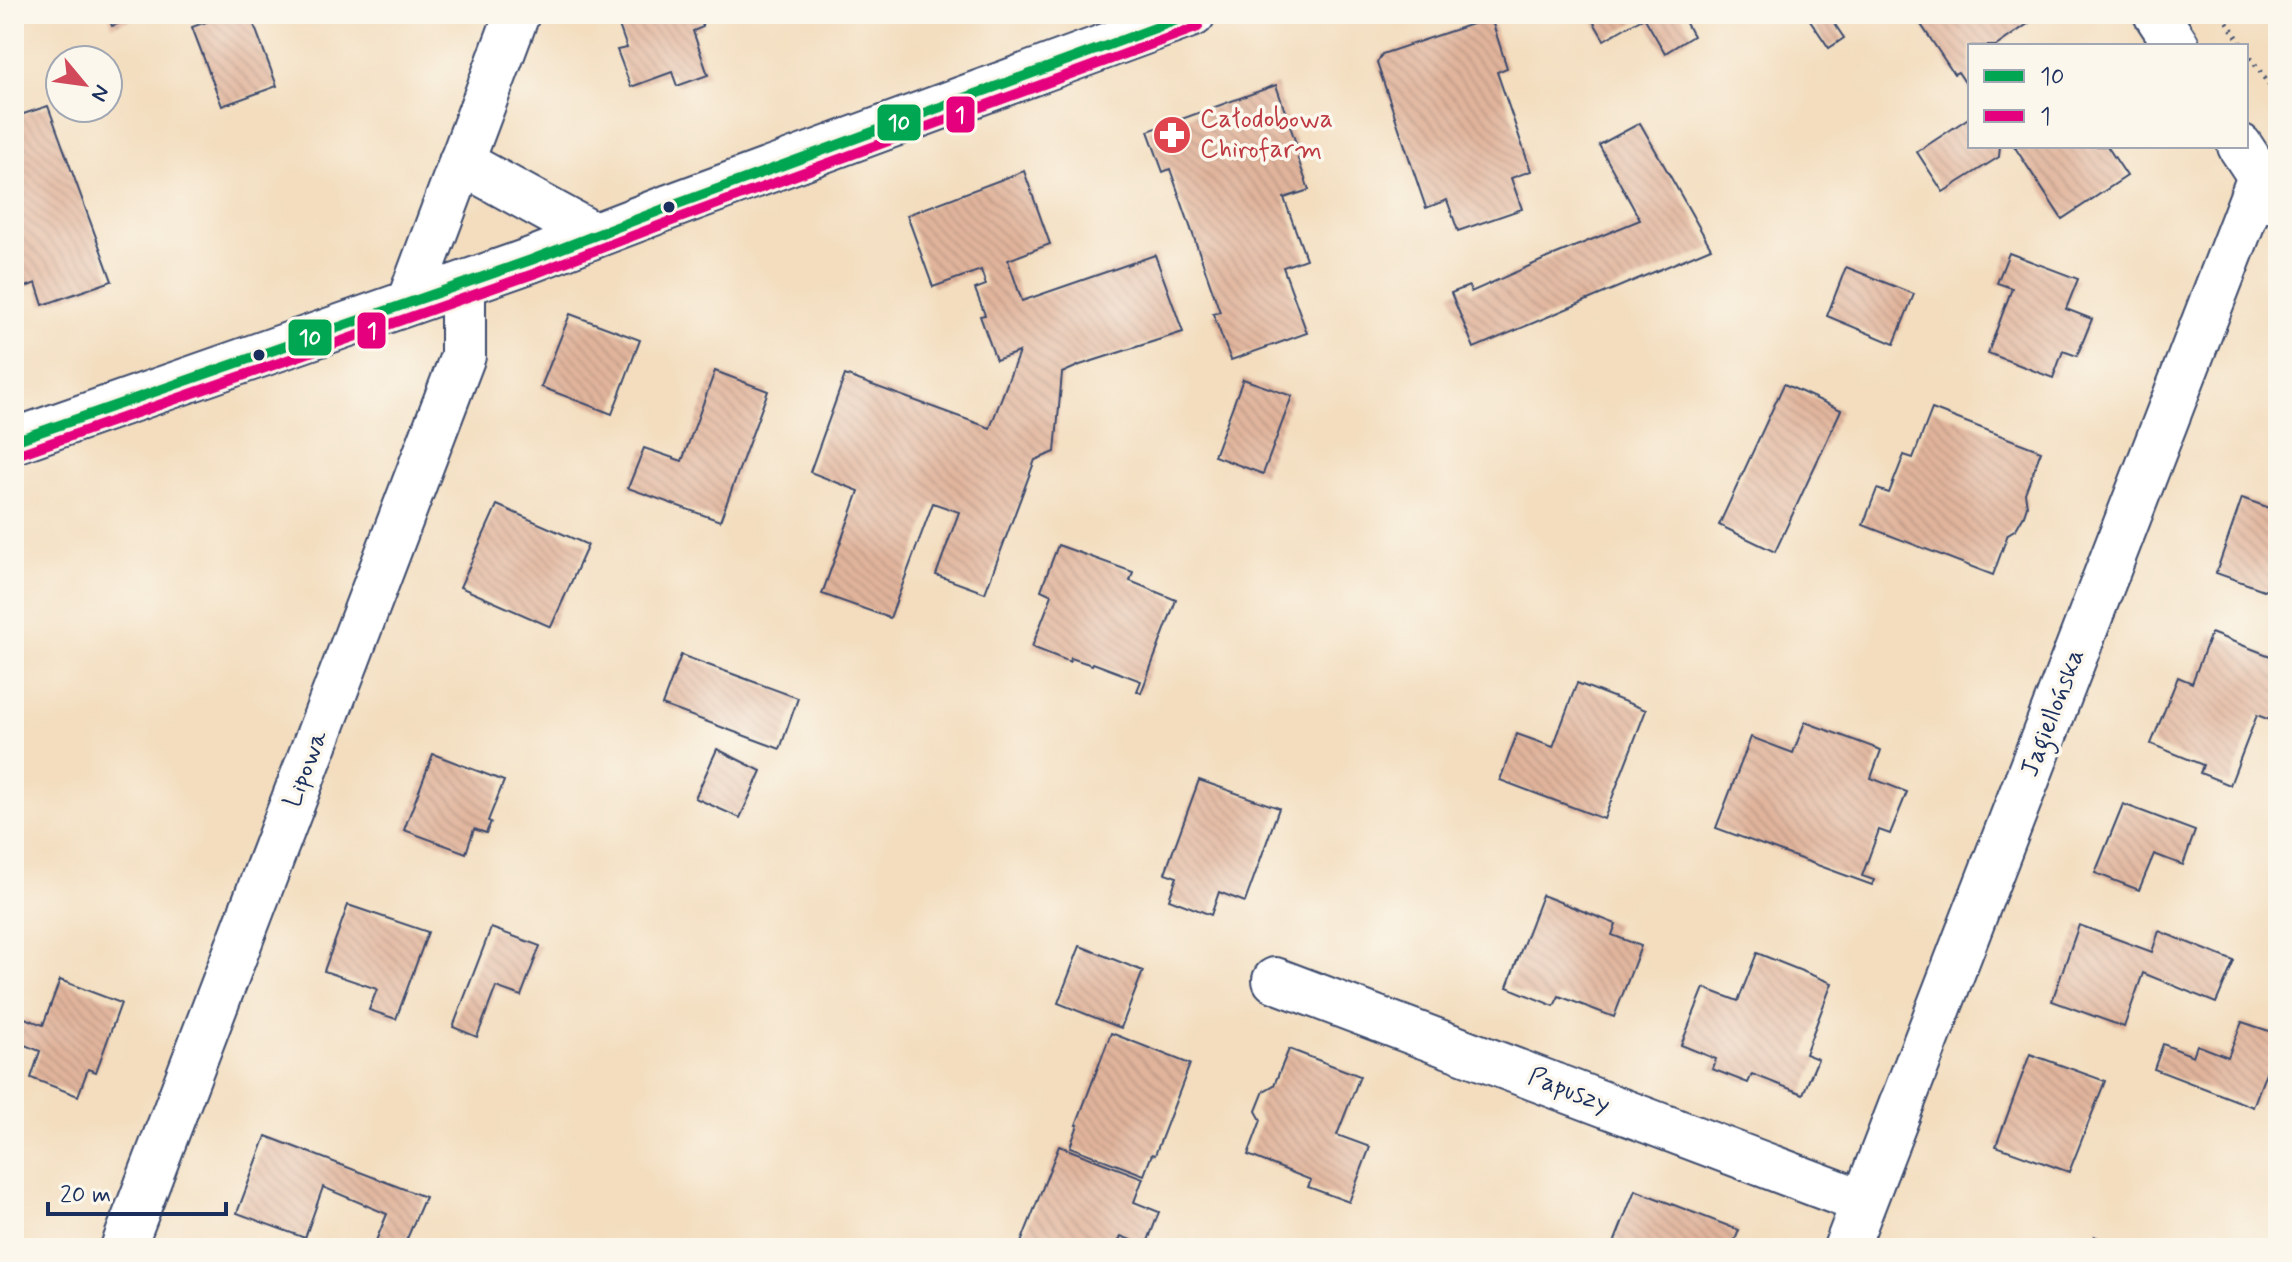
<svg xmlns="http://www.w3.org/2000/svg" width="2292" height="1262" font-family="Mynerve,sans-serif">
<defs>
<pattern id="building-back-hatch" width="6" height="6" patternUnits="userSpaceOnUse" patternTransform="scale(2)"><rect width="6" height="6" fill="#e1b49b"/><path d="M-1 5l2 2M0 0l6 6M5-1l2 2" fill="none" stroke="#c09b88"/></pattern>
</defs>
<rect width="100%" height="100%" fill="#fbf7ec"/>
<filter id="ink" filterUnits="userSpaceOnUse"><feTurbulence type="fractalNoise" baseFrequency=".0125" numOctaves="2"/><feDisplacementMap in="SourceGraphic" scale="16" xChannelSelector="R" yChannelSelector="G"/><feConvolveMatrix kernelMatrix="1 2 1 2 8 2 1 2 1" color-interpolation-filters="sRGB"/></filter>
<filter id="wash" filterUnits="userSpaceOnUse"><feTurbulence type="fractalNoise" baseFrequency=".006" numOctaves="4" result="noise"/><feDisplacementMap in="SourceGraphic" scale="32" xChannelSelector="R" yChannelSelector="G"/><feGaussianBlur stdDeviation="1.8" result="paint"/><feColorMatrix in="noise" values="0 0 0 0 0 0 0 0 0 0 0 0 0 0 0 0 0 1.4 0 .05"/><feComposite in="paint" operator="in"/></filter>
<g filter="url(#wash)">
<rect width="100%" height="100%" fill="#f3ddbe"/>
<g id="blocks">
<g fill="url(#building-back-hatch)">
<path d="M108 14H146L112 26Z"/>
<path d="M228 14H250L277 86 222 106 192 27Z"/>
<path d="M615 14H699L703 27 693 31 708 75 677 86 672 72 631 87 617 50 627 48Z"/>
<path d="M1589 14H1681L1693 36 1665 53 1644 17 1604 40Z"/>
<path d="M1806 14H1848L1834 23 1844 38 1829 48Z"/>
<path d="M1914 14H2023L2029 23 1996 46H1970V90L1958 72 1954 74Z"/>
<path d="M1484 20 1493 24 1507 68 1497 72 1531 171 1511 178 1522 209 1458 231 1447 200 1426 208 1377 63 1382 54Z"/>
<path d="M1276 85 1301 158 1298 159 1309 190 1284 198 1306 259 1283 267 1307 333 1231 360 1213 314 1220 312 1170 169 1163 172 1148 131Z"/>
<path d="M48 106 112 281 43 305 36 283 18 290 14 278V117Z"/>
<path d="M1970 117V146H2000L1999 157 1943 192 1917 152Z"/>
<path d="M1640 123 1711 248 1474 348 1451 293 1469 286 1471 292 1554 255 1640 220 1599 145Z"/>
<path d="M2014 146H2107L2127 176 2062 219Z"/>
<path d="M1024 171 1050 244 1008 260 1022 301 1155 255 1183 332 1080 365 1062 373 1055 452 1035 460 985 593 936 575 959 512 933 503 890 618 822 594 859 491 810 472 845 375 990 428 1019 352 996 360 980 316 985 315 975 289 986 285 981 270 933 287 907 215Z"/>
<path d="M2009 253 2078 279 2066 309 2092 319 2077 356 2063 351 2053 378 1988 353 2012 288 1997 283Z"/>
<path d="M1846 267 1914 294 1894 344 1827 316Z"/>
<path d="M570 314 640 340 612 414 541 387Z"/>
<path d="M715 371 768 391 720 521 628 488 644 448 682 461Z"/>
<path d="M1243 379 1292 396 1263 474 1214 456Z"/>
<path d="M1784 384 1841 410 1775 552 1719 525Z"/>
<path d="M1932 409 2041 451 2025 493 2027 506 2024 515 2016 529 2008 534 1993 575 1863 525 1877 489 1889 493 1904 455 1913 458Z"/>
<path d="M2242 498 2278 511V595L2216 573Z"/>
<path d="M497 505 588 545 551 627 460 587Z"/>
<path d="M1058 545 1133 572 1130 581 1176 600 1141 693 1137 691 1141 681 1093 663 1092 665 1071 658 1070 662 1032 647 1052 595 1041 590Z"/>
<path d="M2211 633 2278 659V723L2257 715 2230 785 2200 773 2203 765 2151 744 2178 677 2192 683Z"/>
<path d="M681 655 798 698 780 749 662 705Z"/>
<path d="M1577 683 1646 710 1604 819 1500 780 1517 734 1553 747Z"/>
<path d="M1805 722 1881 750 1871 778 1907 792 1890 834 1879 830 1862 876 1874 880 1872 885 1716 828 1751 737 1793 753Z"/>
<path d="M717 749 761 771 740 818 695 798Z"/>
<path d="M433 754 504 781 488 821 491 822 486 833 474 829 466 853 404 830Z"/>
<path d="M1199 780 1279 808 1245 902 1219 892 1211 915 1169 899 1177 877 1165 873Z"/>
<path d="M2123 804 2195 831 2183 865 2154 854 2139 890 2095 873Z"/>
<path d="M1542 895 1616 924 1612 935 1641 946 1614 1017 1559 996 1554 1006 1507 987Z"/>
<path d="M348 905 428 932 396 1019 369 1010 377 989 324 971Z"/>
<path d="M2079 925 2152 952 2159 931 2234 961 2216 1003 2143 973 2124 1027 2052 1001Z"/>
<path d="M491 928 540 946 521 996 496 987 477 1037 453 1027Z"/>
<path d="M1080 946 1143 971 1121 1028 1058 1003Z"/>
<path d="M1757 953 1832 983 1805 1054 1818 1059 1803 1094 1752 1074 1748 1083 1712 1069 1716 1059 1681 1045 1704 988 1738 1001Z"/>
<path d="M60 980 121 1003 96 1072 88 1069 78 1096 31 1078 40 1051 17 1042 25 1018 43 1025Z"/>
<path d="M2242 1022 2278 1034V1040L2253 1107 2154 1069 2163 1044 2193 1056 2197 1045 2228 1057Z"/>
<path d="M1111 1033 1190 1064 1155 1155 1152 1154 1144 1175 1070 1147 1078 1125H1076Z"/>
<path d="M1289 1049 1360 1076 1337 1135 1370 1147 1349 1202 1308 1187 1311 1180 1248 1155 1261 1120 1256 1111 1264 1091 1274 1085Z"/>
<path d="M2030 1054 2105 1081 2069 1172 1996 1146Z"/>
<path d="M266 1136 425 1197 403 1248H373L387 1214 323 1187 305 1238 237 1213Z"/>
<path d="M1059 1146 1143 1178 1134 1202 1159 1212 1146 1246 1121 1236 1116 1248H1019Z"/>
<path d="M1635 1190 1739 1230 1732 1248H1612Z"/>
<path d="M2094 1236 2122 1248H2089Z"/>
</g>
</g>
</g>
<g filter="url(#ink)">
<use href="#blocks" fill-opacity="0" stroke="#3b496c" stroke-width="2"/>
<g fill="none" stroke-linecap="round" stroke-linejoin="round">
<defs>
<g id="minor">
<path d="M2156 14 2177 46"/>
<path d="M2240 146 2277 202"/>
<path d="M461 162 594 235"/>
<path d="M409 302 517 14"/>
<path d="M14 441 531 260 669 207 1193 14"/>
<path d="M1275 980 1863 1202"/>
<path d="M123 1248 463 356V285"/>
<path d="M1846 1248 2260 177"/>
</g>
</defs>
<use href="#minor" stroke="#3b496c" stroke-width="48"/>
<g stroke="#3b496c" stroke-width="5" stroke-dasharray="2 6" stroke-linecap="butt">
<path d="M2227 22 2241 43 2236 46"/>
<path d="M2246 51 2278 98"/>
</g>
<use href="#minor" stroke="#fff" stroke-width="44"/>
<defs>
<path id="bus-1" d="M14 441 531 260 669 207 1193 14"/>
<path id="bus-2" d="M19 454 536 273 674 220 1198 27"/>
</defs>
<use href="#bus-1" stroke="#fbf7ec" stroke-width="16"/>
<use href="#bus-2" stroke="#fbf7ec" stroke-width="16"/>
<use href="#bus-1" stroke="#00a651" stroke-width="10"/>
<use href="#bus-2" stroke="#e5007d" stroke-width="10"/>
</g>
</g>
<defs>
<symbol id="pharmacy-disc" viewBox="-11 -11 22 22"><circle r="9.5" fill="#e0444e" stroke="#fbf7ec"/><path d="M-2-6h4v4h4v4h-4v4h-4v-4h-4v-4h4Z" fill="#fff"/></symbol>
</defs>
<g fill-rule="evenodd">
<use href="#pharmacy-disc" x="1150" y="113" width="44" height="44"/>
</g>
<g fill="#1b2f5e" stroke="#fbf7ec" stroke-width="3">
<circle cx="669" cy="207" r="7"/>
<circle cx="259" cy="355" r="7"/>
</g>
<g text-anchor="middle" dominant-baseline="central" stroke-width="7" stroke-linejoin="round" paint-order="stroke">
<g font-size="26" fill="#be3a42" stroke="#fbf7ec" text-anchor="start">
<text x="1200" y="120">Całodobowa<tspan x="1200" dy="30">Chirofarm</tspan></text>
</g>
<g font-size="26" fill="#1b2f5e" stroke="#fbf7ec">
<text transform="translate(2053 713) rotate(-69)">Jagiellońska</text>
<text transform="translate(306 769) rotate(-69)">Lipowa</text>
<text transform="translate(1569 1091) rotate(21)">Papuszy</text>
</g>
</g>
<g stroke="#fbf7ec" stroke-width="3">
<rect x="945" y="95" width="31" height="39" rx="8" fill="#e5007d"/>
<rect x="876" y="103" width="46" height="39" rx="8" fill="#00a651"/>
<rect x="356" y="311" width="31" height="39" rx="8" fill="#e5007d"/>
<rect x="287" y="318" width="46" height="39" rx="8" fill="#00a651"/>
</g>
<g font-size="22" text-anchor="middle" font-weight="bold" fill="#fff">
<text x="960" y="122">1</text>
<text x="899" y="130">10</text>
<text x="372" y="338">1</text>
<text x="310" y="345">10</text>
</g>
<rect width="2292" height="1262" fill="none" stroke="#fbf7ec" stroke-width="48"/>
<rect x="1968" y="44" width="280" height="104" fill="#fbf7ec" stroke="#a1a7b3" stroke-width="2"/>
<rect x="1984" y="70" width="40" height="12" fill="#00a651" stroke="#a1a7b3" stroke-width="2"/>
<text x="2040" y="84" font-size="24" fill="#1b2f5e">10</text>
<rect x="1984" y="110" width="40" height="12" fill="#e5007d" stroke="#a1a7b3" stroke-width="2"/>
<text x="2040" y="124" font-size="24" fill="#1b2f5e">1</text>
<g transform="translate(84 84) rotate(119)"><circle r="38" fill="#fbf7ec" stroke="#a1a7b3" stroke-width="2"/>
<path d="M0-6L14 30L0 20L-14 30Z" fill="#d1495b"/>
<text y="-12" font-size="22" font-weight="bold" text-anchor="middle" fill="#1b2f5e">N</text>
</g>
<path d="M48 1202v12h178v-12" fill="none" stroke="#1b2f5e" stroke-width="4"/>
<text x="60" y="1202" font-size="24" fill="#1b2f5e" stroke="#fbf7ec" stroke-width="6" paint-order="stroke">20 m</text>
</svg>
